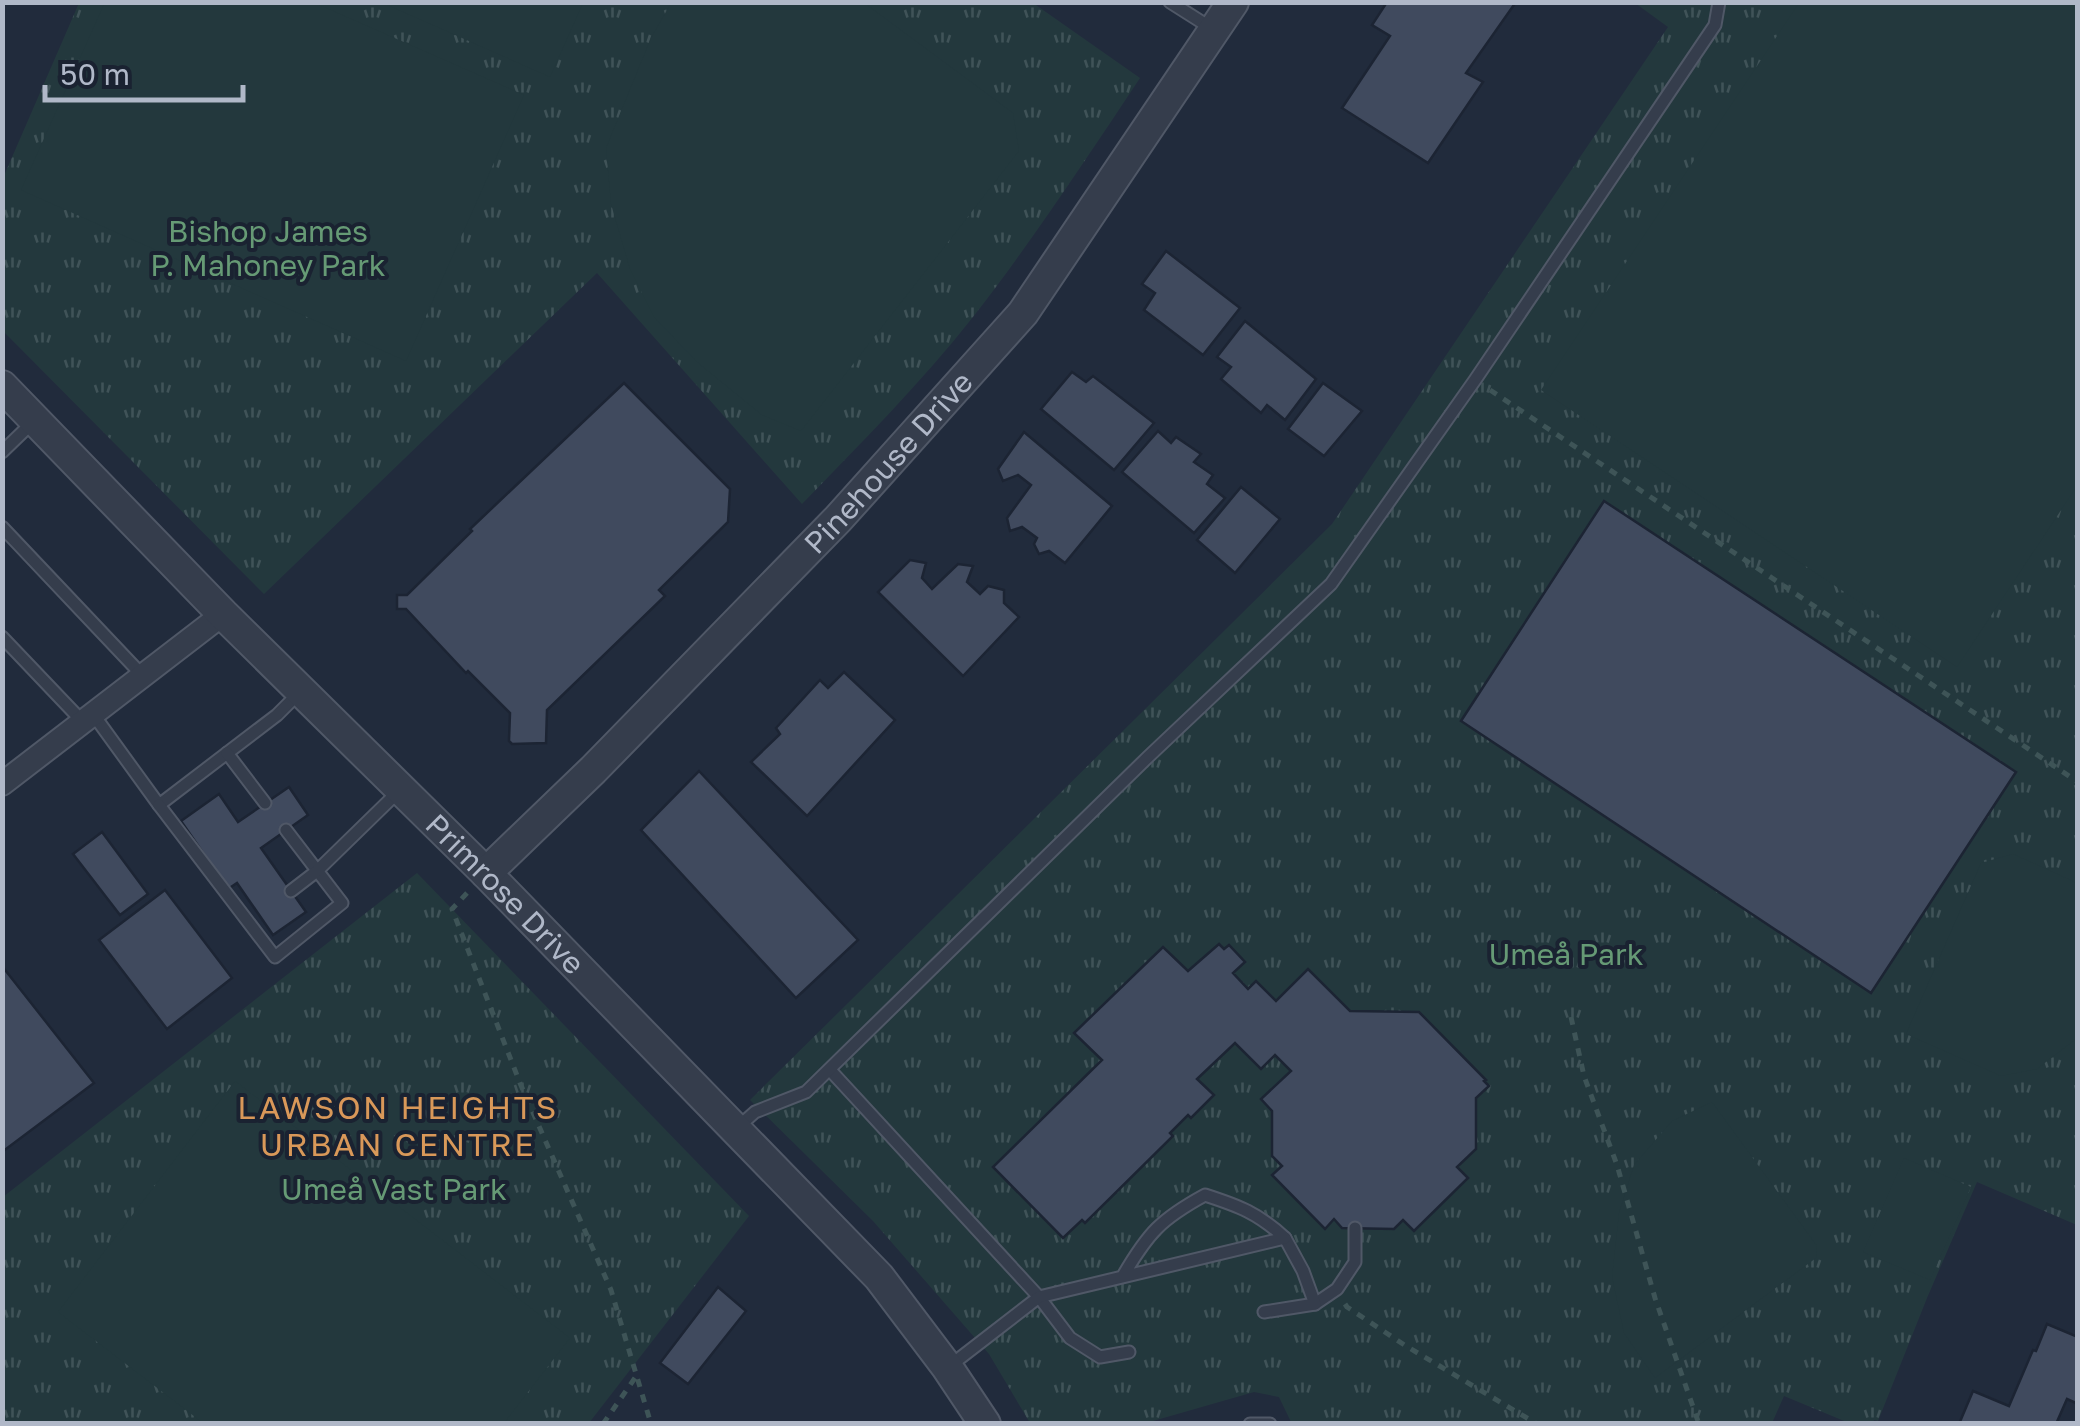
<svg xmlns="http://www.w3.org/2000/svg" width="2080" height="1426" font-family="'Golos Text',sans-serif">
<defs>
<pattern id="park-tufts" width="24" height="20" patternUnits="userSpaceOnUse" patternTransform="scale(2.5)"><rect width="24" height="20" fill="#23383d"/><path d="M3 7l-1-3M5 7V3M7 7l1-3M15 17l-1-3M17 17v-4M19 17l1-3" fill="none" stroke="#405358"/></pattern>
</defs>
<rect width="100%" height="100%" fill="#212b3c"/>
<g fill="url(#park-tufts)">
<path d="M79 3H1033L1140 78C1086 159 1033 240 973 317 921 383 861 443 802 504L597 273 264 594 3 331V178Z"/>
<path d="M1635 3H2077V1225L1977 1182 1927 1298 1878 1421 1874 1420 1873 1423H1849L1784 1396 1772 1423 1292 1424 1279 1397 1254 1392 1146 1423H1030L989 1354 873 1221 750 1100 1332 524 1668 27Z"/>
<path d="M417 873 749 1216 589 1423 3 1424V1197Z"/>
</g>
<g fill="#23383d">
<path d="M105 2 315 3 524 95 406 361 21 190Z"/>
<path d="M863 2 1013 113 1019 151 801 431 762 415 697 362 654 317 630 269 611 204 606 148 651 38 671 3Z"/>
<path d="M383 3H583L550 77Z"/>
<path d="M1799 3H2077V486L1957 667 1541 390Z"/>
<path d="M2013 854 2077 883V1038L2037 1069 2001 1076 1906 1034 1981 863Z"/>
<path d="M235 1081 570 1338 504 1423H203L58 1312Z"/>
<path d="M1712 1102 1817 1246 1816 1258 1655 1378 1624 1333 1612 1277 1619 1213 1634 1165 1672 1121Z"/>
<path d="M1904 1158 1971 1187 1930 1280 1863 1252Z"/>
</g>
<g fill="#404a5e" stroke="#1c2433" stroke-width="2.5">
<path d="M1387 2H1516L1466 73 1483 82 1428 163 1342 108 1390 36 1372 25Z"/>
<path d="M1166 251 1240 308 1203 355 1144 310 1155 293 1142 284Z"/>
<path d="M1245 321 1316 379 1285 420 1267 405 1261 413 1221 379 1231 367 1217 357Z"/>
<path d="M1072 372 1086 382 1093 376 1154 423 1114 470 1041 409Z"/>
<path d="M624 383 730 489 728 522 659 590 665 596 547 710 546 743 512 744 509 741 510 713 468 671 466 673 406 609H397V595H407L472 531 470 529Z"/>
<path d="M1323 383 1362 411 1324 456 1288 429Z"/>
<path d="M1158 431 1171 443 1176 437 1201 454 1194 462 1213 475 1207 484 1225 498 1194 533 1122 472Z"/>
<path d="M1024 432 1112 506 1065 563 1049 551 1039 554 1034 544 1037 538 1022 527 1010 531 1007 518 1031 485 1018 475 1003 481 998 469Z"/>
<path d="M1241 487 1280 519 1235 573 1197 540Z"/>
<path d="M1604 501 2016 772 1871 993 1461 721Z"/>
<path d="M910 560 926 563 922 578 932 589 958 564 973 566 967 582 980 594 988 586 1004 590V603L1019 617 963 676 878 592Z"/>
<path d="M844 672 895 720 807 816 751 762 780 734 776 728 820 680 828 688Z"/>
<path d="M699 771 858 940 796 998 641 830Z"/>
<path d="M289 787 308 815 261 848 306 912 273 935 237 883 228 889 181 821 219 794 238 822Z"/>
<path d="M102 832 148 894 120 915 73 854Z"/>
<path d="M165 890 232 978 167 1029 99 940Z"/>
<path d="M1219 944 1224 949 1229 945 1245 962 1233 973 1248 989 1256 981 1276 1001 1308 969 1350 1011 1419 1012 1486 1080 1484 1081 1489 1086 1476 1098V1149L1457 1167 1468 1178 1414 1231 1403 1220 1394 1229 1342 1228 1334 1219 1325 1229 1272 1175 1282 1166 1272 1156V1111L1261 1099 1291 1071 1275 1055 1261 1069 1235 1043 1197 1079 1214 1095 1191 1118 1188 1115 1170 1133 1173 1136 1085 1223 1082 1220 1063 1238 993 1167 1102 1060 1074 1033 1163 947 1188 971Z"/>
<path d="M2 966 94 1083 2 1152Z"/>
<path d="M718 1287 746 1311 688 1384 660 1363Z"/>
<path d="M2047 1324 2078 1337V1404L2067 1399 2056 1424H1959L1973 1391 2009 1406 2033 1350 2036 1351Z"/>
</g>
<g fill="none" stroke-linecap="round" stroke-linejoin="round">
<defs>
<g id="service">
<path d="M1170 2 1211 28"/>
<path d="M2 452 32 423"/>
<path d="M2 527 143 676"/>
<path d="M2 637 83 722"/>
<path d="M93 714 159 805 277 715 299 693"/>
<path d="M227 753 265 803"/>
<path d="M159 805 275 957 342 903 286 830"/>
<path d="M291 891 317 871 399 791"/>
<path d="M830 1070 1039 1297 1070 1338 1100 1357 1129 1352"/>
<path d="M737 1128 755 1112 806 1092 1148 757 1331 584 1475 380 1715 25 1719 2"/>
<path d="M1315 1304 1337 1289 1355 1262V1228"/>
<path d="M1264 1312 1315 1304 1303 1271 1285 1238"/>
<path d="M951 1365 1039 1297 1285 1238C1258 1213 1239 1206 1205 1195 1161 1219 1148 1233 1123 1276"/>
<path d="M1250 1424H1270"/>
</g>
<path id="minor" d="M2 784 223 614"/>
<g id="tertiary">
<path id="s1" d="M2 386 223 614 486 873 879 1277 947 1367 985 1424"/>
<path id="s2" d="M486 873 593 770 838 519 1023 313 1233 2"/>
</g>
</defs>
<use href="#service" stroke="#505867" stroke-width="15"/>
<use href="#minor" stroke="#505867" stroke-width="26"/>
<use href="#tertiary" stroke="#505867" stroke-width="34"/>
<g stroke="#3e5457" stroke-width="5" stroke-dasharray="8 8" stroke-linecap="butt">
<path d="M1490 390 2078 782"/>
<path d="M467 893 452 909 520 1083 611 1290 651 1424"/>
<path d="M1571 1017 1584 1076 1617 1165 1655 1298 1699 1424"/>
<path d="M1345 1304 1347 1307 1406 1346 1537 1424"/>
<path d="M603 1424 637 1375"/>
</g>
<use href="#service" stroke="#353d4c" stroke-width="11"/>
<use href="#minor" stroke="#353d4c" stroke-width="22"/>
<use href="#tertiary" stroke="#353d4c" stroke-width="30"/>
</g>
<g text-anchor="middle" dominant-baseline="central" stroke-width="8" stroke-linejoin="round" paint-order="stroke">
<g font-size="30" fill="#669a75" stroke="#1a2231">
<text x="268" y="231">Bishop James<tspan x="268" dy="34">P. Mahoney Park</tspan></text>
<text x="1566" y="954">Umeå Park</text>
<text x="394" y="1189">Umeå Vast Park</text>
</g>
<g font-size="30" fill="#b0b8c8" stroke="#1a2231">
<text stroke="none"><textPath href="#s2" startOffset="575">Pinehouse Drive</textPath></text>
<text stroke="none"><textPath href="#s1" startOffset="715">Primrose Drive</textPath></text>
</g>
<g font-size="32" letter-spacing="2.5" fill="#d99859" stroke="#1a2231">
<text x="398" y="1107">LAWSON HEIGHTS<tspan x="398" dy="37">URBAN CENTRE</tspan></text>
</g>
</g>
<rect width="2080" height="1426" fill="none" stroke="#b0b8c8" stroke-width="10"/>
<path d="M45 85v15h198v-15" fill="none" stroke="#b0b8c8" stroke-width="5"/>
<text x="60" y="85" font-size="30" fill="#b0b8c8" stroke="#1a2231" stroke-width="8" paint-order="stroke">50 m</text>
</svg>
